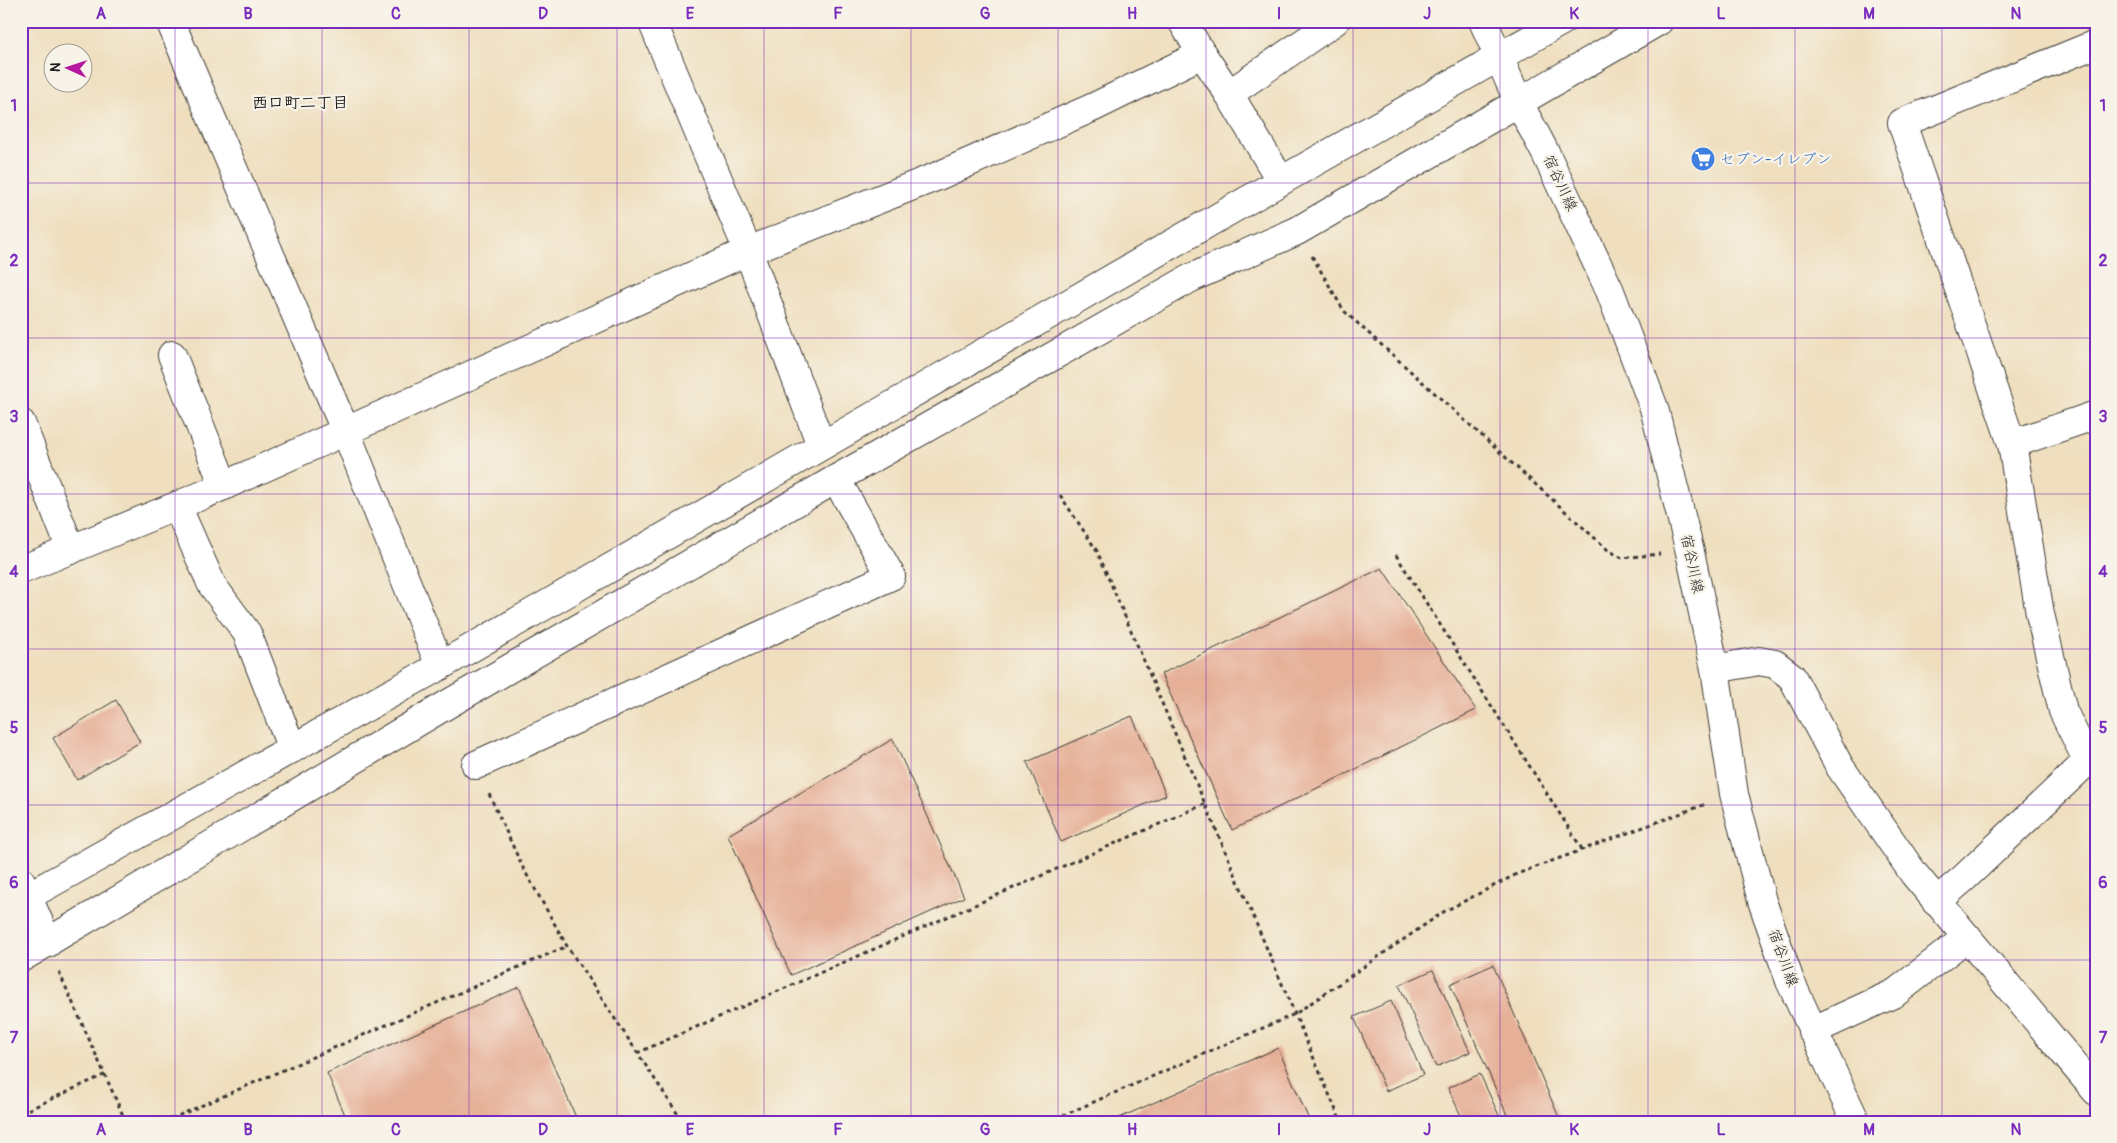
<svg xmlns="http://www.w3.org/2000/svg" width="2117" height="1143" font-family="Pangolin,'Klee One',sans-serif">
<rect width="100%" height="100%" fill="#f7f3e8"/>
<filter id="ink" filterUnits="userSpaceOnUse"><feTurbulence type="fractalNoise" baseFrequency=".02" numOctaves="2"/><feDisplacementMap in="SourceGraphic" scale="10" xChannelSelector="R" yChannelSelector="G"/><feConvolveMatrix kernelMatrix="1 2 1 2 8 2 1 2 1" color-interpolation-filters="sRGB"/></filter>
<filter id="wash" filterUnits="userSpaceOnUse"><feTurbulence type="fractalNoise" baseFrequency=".0096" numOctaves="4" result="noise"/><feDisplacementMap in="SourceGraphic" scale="20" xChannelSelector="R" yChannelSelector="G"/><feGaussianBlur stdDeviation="1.12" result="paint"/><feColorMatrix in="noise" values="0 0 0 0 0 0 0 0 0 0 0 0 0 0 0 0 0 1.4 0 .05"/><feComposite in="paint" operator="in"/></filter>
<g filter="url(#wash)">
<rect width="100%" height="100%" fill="#efdfbf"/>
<g id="blocks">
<g fill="#e6b098">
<path d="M1382 568 1476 710 1232 830 1161 674Z"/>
<path d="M116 700 140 742 77 780 53 738Z"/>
<path d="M1132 716 1166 795 1061 842 1027 762Z"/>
<path d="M893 739 964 897 791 975 728 835Z"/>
<path d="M1493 965 1561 1122H1510L1450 984Z"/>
<path d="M1433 970 1470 1052 1436 1067 1399 985Z"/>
<path d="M519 987 578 1122H348L327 1073Z"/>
<path d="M1391 1001 1423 1075 1386 1091 1354 1017Z"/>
<path d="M1278 1048 1310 1122H1110Z"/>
<path d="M1480 1074 1502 1122H1464L1448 1088Z"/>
</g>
</g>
</g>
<g filter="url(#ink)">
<use href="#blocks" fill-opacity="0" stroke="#3c3934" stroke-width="1"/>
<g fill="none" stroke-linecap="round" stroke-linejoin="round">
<defs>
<g id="minor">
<path d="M170 21 346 432 440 666"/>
<path d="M652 21 748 251 821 445"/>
<path d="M2096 44 1902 123 2012 444 2096 415"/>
<path d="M1202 54 1229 94 1281 181"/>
<path d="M1229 94 1335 21"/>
<path d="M172 355 224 486"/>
<path d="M21 423 71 550"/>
<path d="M2012 444 2040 614 2063 711 2087 760"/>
<path d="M177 506 212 585 247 633 292 749"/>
<path d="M21 570 203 495 748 251 938 176 1094 107 1202 54 1182 21"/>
<path d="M1715 669 1759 661 1775 664 1792 677 1840 767 1914 874 2096 1091"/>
<path d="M476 765 891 576 836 479"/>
<path d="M21 881 48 943"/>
<path d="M21 900 440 666 1281 181 1562 21"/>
<path d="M1936 902 1964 878 2096 753"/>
<path d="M21 958 448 704 836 479 1191 278 1297 231 1659 21"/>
<path d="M1812 1031 1895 993 1967 937"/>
</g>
<path id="major" d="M1483 21 1519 103 1545 152 1610 291 1654 408 1690 552 1715 669 1734 794 1762 901 1790 981 1856 1122"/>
</defs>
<use href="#minor" stroke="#3c3934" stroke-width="30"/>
<use href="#major" stroke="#3c3934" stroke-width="30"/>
<g stroke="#3c3934" stroke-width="3" stroke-dasharray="4 4" stroke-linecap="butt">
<path d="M1312 256 1344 311 1608 550 1622 558 1660 554"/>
<path d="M1060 495 1097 551 1341 1122"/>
<path d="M1396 555 1582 849"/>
<path d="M489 794 522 866 567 946 683 1122"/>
<path d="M59 972 126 1122"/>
<path d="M637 1053 1205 804"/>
<path d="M21 1113 106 1074"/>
<path d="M164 1122 567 946"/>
<path d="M1048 1122 1295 1014 1445 911 1517 874 1706 804"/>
</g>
<use href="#minor" stroke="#fff" stroke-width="28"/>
<use href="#major" stroke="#fff" stroke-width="28"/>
</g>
</g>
<path fill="none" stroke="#7b2cbf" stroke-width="1" stroke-opacity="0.55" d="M175 21V1122M322 21V1122M469 21V1122M617 21V1122M764 21V1122M911 21V1122M1058 21V1122M1206 21V1122M1353 21V1122M1500 21V1122M1648 21V1122M1795 21V1122M1942 21V1122M21 183H2096M21 338H2096M21 494H2096M21 649H2096M21 805H2096M21 960H2096"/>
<defs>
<symbol id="supermarket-disc" viewBox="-11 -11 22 22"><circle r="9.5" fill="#3f7fe0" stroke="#f7f3e8"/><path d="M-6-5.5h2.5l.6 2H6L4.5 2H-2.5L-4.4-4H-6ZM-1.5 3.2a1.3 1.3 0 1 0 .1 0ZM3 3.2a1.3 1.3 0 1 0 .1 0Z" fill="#fff"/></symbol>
</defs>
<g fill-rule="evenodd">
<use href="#supermarket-disc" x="1689" y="145" width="28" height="28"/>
</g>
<g text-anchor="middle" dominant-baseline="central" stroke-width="4.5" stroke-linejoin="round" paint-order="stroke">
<g font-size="15" fill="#366cbe" stroke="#f7f3e8" text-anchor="start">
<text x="1720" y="159">セブン-イレブン</text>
</g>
<g font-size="15" fill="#1c1c1c" stroke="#f7f3e8">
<text transform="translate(1560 183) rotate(65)">宿谷川線</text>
<text transform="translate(1692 564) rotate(78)">宿谷川線</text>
<text transform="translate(1783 958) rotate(70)">宿谷川線</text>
</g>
<g font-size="16" font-weight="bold" fill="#1c1c1c" stroke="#f7f3e8">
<text x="300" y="103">西口町二丁目</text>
</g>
</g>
<rect width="2117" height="1143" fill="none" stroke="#f7f3e8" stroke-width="55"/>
<g transform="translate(68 68) rotate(273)"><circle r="24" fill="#f7f3e8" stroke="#9f9d96"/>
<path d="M0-4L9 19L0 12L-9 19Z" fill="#b5179e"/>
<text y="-8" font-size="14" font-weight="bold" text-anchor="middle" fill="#1c1c1c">N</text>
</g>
<rect x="28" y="28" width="2062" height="1088" fill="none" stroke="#7b2cbf" stroke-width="2"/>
<g font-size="16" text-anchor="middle" font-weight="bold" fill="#7b2cbf">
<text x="101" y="19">A</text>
<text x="248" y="19">B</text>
<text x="396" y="19">C</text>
<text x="543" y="19">D</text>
<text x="690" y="19">E</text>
<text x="838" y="19">F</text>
<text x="985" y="19">G</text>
<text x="1132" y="19">H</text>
<text x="1279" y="19">I</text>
<text x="1427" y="19">J</text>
<text x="1574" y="19">K</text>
<text x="1721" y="19">L</text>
<text x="1869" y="19">M</text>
<text x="2016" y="19">N</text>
<text x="14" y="111">1</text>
<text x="2103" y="111">1</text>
<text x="14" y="266">2</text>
<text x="2103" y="266">2</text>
<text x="14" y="422">3</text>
<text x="2103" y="422">3</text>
<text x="14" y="577">4</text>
<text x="2103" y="577">4</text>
<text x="14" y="733">5</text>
<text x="2103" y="733">5</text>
<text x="14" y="888">6</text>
<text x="2103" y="888">6</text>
<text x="14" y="1043">7</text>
<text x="2103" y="1043">7</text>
<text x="101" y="1135">A</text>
<text x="248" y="1135">B</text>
<text x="396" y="1135">C</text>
<text x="543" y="1135">D</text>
<text x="690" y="1135">E</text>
<text x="838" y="1135">F</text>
<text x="985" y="1135">G</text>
<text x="1132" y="1135">H</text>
<text x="1279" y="1135">I</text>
<text x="1427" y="1135">J</text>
<text x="1574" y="1135">K</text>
<text x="1721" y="1135">L</text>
<text x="1869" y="1135">M</text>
<text x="2016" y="1135">N</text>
</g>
</svg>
